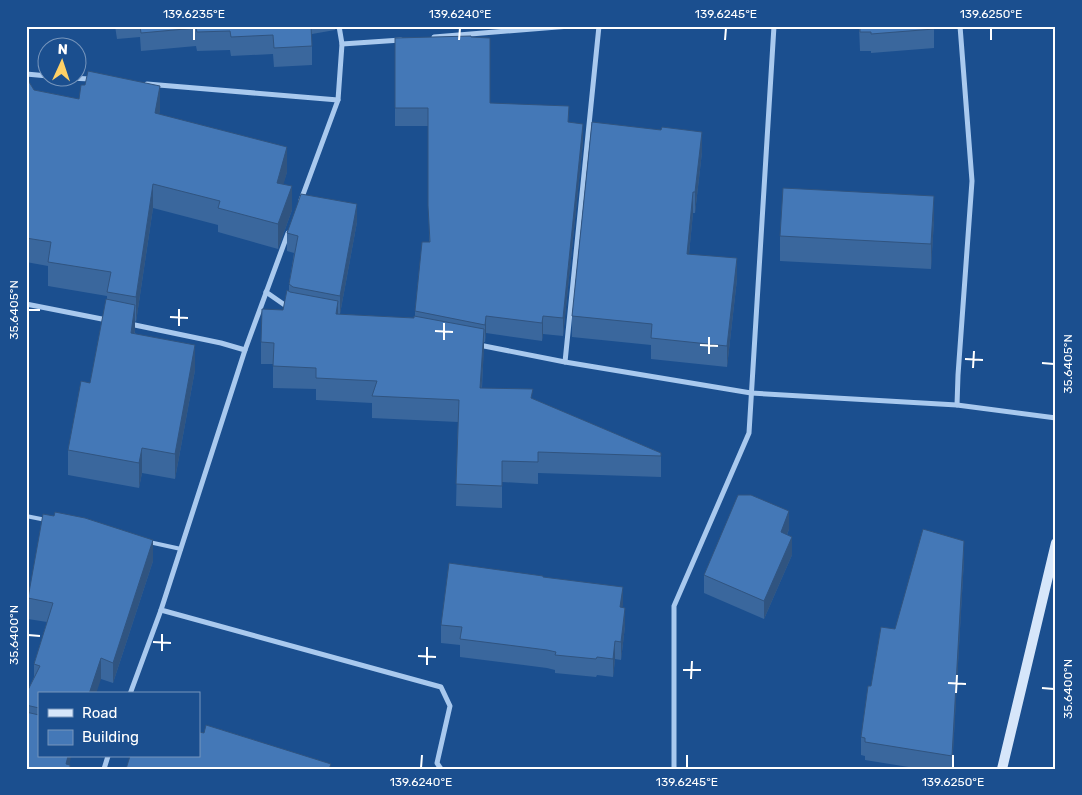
<svg xmlns="http://www.w3.org/2000/svg" width="1082" height="795" font-family="Rubik,sans-serif">
<rect width="100%" height="100%" fill="#1b4f8f"/>
<g fill="none" stroke-linecap="round" stroke-linejoin="round">
<g stroke="#a9c9ee" stroke-width="4">
<path d="M26 516 46 520"/>
<path d="M149 542 181 549"/>
</g>
<g stroke="#a9c9ee" stroke-width="5">
<path d="M434 37 570 26"/>
<path d="M342 44 401 40"/>
<path d="M26 74 48 76"/>
<path d="M68 78 91 79"/>
<path d="M147 84 338 100"/>
<path d="M301 200 338 100 342 44 339 26"/>
<path d="M266 292 289 308"/>
<path d="M26 304 107 320"/>
<path d="M130 324 221 343 245 350"/>
<path d="M479 345 565 362 751 393 957 405 1056 418"/>
<path d="M565 362 599 26"/>
<path d="M957 405 958 375 972 181 960 26"/>
<path d="M161 610 441 687 450 706 437 763 441 769"/>
<path d="M130 694 161 610 245 350 288 233"/>
<path d="M104 769 108 756"/>
<path d="M674 769V606L749 433 774 26"/>
</g>
<path stroke="#d6e6fa" stroke-width="10" d="M1002 769 1056 543"/>
</g>
<g fill="#3a679d">
<path d="M115 26H335V30L312 34V65L274 67 273 54 231 56 230 50 197 51 196 46 141 51 140 37 117 39Z"/>
<path d="M343 26H361L344 29Z"/>
<path d="M859 26H934V48L871 53V51H860Z"/>
<path d="M395 38 490 103 569 123 583 142 563 336 543 334 542 341 486 333 485 342H484L482 388 533 399 661 453V477L538 473V484L502 482V508L456 506 458 422 372 418V403L316 400V389L273 388V364H261V342L283 310 289 291V284L294 253 287 251V233L357 222 340 314H338L414 318 415 316V311L429 242 428 126H395Z"/>
<path d="M26 77 34 90 79 99 160 110 159 114 287 172 283 184 292 210 278 249 218 232V225L153 208 136 322 135 321V333L195 370 175 479 142 473 139 488 68 475V450L90 383 107 300V296L48 286V266L26 262Z"/>
<path d="M661 130 702 152 695 213H693L689 254 737 279 727 367 651 359V345L572 337V316Z"/>
<path d="M934 220 931 269 780 261V236Z"/>
<path d="M789 529 787 535 792 555 764 619 704 593V575Z"/>
<path d="M964 559 952 769H921L865 760V756L861 755V737L871 686 895 629Z"/>
<path d="M153 561 113 683 101 679 39 694V756L70 765V769H26V694L34 677V664L47 622 28 619V598Z"/>
<path d="M543 577 622 607 625 626 621 660 615 659 613 677 597 675 596 677 555 673V670L547 668 460 657V645L441 643V625Z"/>
</g>
<g fill="#305480">
<path d="M160 86V110L155 137V113Z"/>
<path d="M583 124V142L563 336V318Z"/>
<path d="M702 132V152L695 213V192Z"/>
<path d="M287 147V172L277 208V183Z"/>
<path d="M153 184V208L136 322V297Z"/>
<path d="M292 186V210L278 249V224Z"/>
<path d="M693 192V213L687 275V254Z"/>
<path d="M934 196V220L931 269V244Z"/>
<path d="M357 204V222L340 314V296Z"/>
<path d="M737 258V279L727 367V346Z"/>
<path d="M338 301V323L336 314Z"/>
<path d="M135 305V330L131 358V333Z"/>
<path d="M486 316V333L485 342V325Z"/>
<path d="M543 316V334L542 341V323Z"/>
<path d="M484 329V351L480 410V388Z"/>
<path d="M195 345V370L175 479V454Z"/>
<path d="M142 448V473L139 488V463Z"/>
<path d="M789 511V529L781 550V532Z"/>
<path d="M792 537V555L764 619V601Z"/>
<path d="M153 540V561L113 683V663Z"/>
<path d="M964 541V559L952 769V756Z"/>
<path d="M623 587V605L620 625V607Z"/>
<path d="M625 608V626L621 660V642Z"/>
<path d="M615 641V659L613 677V659Z"/>
<path d="M101 658V679L96 694H89Z"/>
<path d="M68 756H71L69 769 66 764Z"/>
</g>
<g fill="#4478b7" stroke="#305480">
<path d="M140 26H311L312 46 274 48 273 35 231 37 230 31 197 32 196 28 141 33Z"/>
<path d="M860 26H934V29L871 34V32H860Z"/>
<path d="M471 36V37L490 38V103L569 106 568 122 583 124 563 318 543 316 542 323 486 316 485 325 415 311 422 242H430L428 206V108H395V38Z"/>
<path d="M88 71 160 86 155 113 287 147 277 183 292 186 278 224 218 208 220 201 153 184 136 297 107 292 111 272 48 262 51 242 26 238V77L34 90 79 99 81 85H85Z"/>
<path d="M592 122 661 130 662 127 702 132 695 192H693L687 254 737 258 727 346 651 338 652 324 572 316Z"/>
<path d="M783 188 934 196 931 244 780 236Z"/>
<path d="M301 194 357 204 340 296 293 287 289 284 298 236 287 233Z"/>
<path d="M287 290 290 292 338 301 336 314 414 318V316L484 329 480 388 533 389 531 398 661 453V456L538 452V462L502 461V486L456 484 459 400 372 396 377 381 316 378V368L273 366 274 343 261 342 262 309 283 310Z"/>
<path d="M106 299 135 305 131 333 195 345 175 454 142 448 139 463 68 450 81 381 90 383Z"/>
<path d="M738 495H751L789 511 781 532 792 537 764 601 704 575Z"/>
<path d="M55 512 85 518 153 540 113 663 101 658 89 694H39V708L26 705V694L40 666 34 664 53 603 28 598 43 514 54 516Z"/>
<path d="M923 529 964 541 952 756 865 742V738L861 737 868 686H871L881 627 895 629Z"/>
<path d="M449 563 543 576V577L623 587 620 607 625 608 621 642 615 641 613 659 597 657 596 659 555 655 556 652 547 650 460 639 462 627 441 625Z"/>
<path d="M26 712 39 715V756H68L66 764 70 765V769H26Z"/>
<path d="M206 725 331 764 329 769H126L130 756H199V732L204 733Z"/>
</g>
<path fill="none" stroke="#fff" stroke-width="2" d="M194 40V28M459 40 460 28M725 40 726 28M991 40V28M28 310H40M170 317 188 318M179 326V309M435 331 453 332M444 340V323M700 345 718 346M709 354V337M965 359 983 360M1042 363 1054 364M973 368 974 351M28 635 40 636M153 642 171 643M162 651V634M418 656 436 657M427 665V647M683 670H701M691 679 692 661M948 683 966 684M1042 688 1054 689M956 693 957 675M421 768 422 755M687 768V755M953 768V755"/>
<rect width="1082" height="795" fill="none" stroke="#1b4f8f" stroke-width="55"/>
<rect x="38" y="692" width="162" height="65" fill="#1b4f8f" stroke="#7695bc"/>
<rect x="48" y="709" width="25" height="8" fill="#d6e6fa" stroke="#7695bc"/>
<text x="82" y="718" font-size="15" fill="#ffffff">Road</text>
<rect x="48" y="730" width="25" height="15" fill="#4478b7" stroke="#7695bc"/>
<text x="82" y="742" font-size="15" fill="#ffffff">Building</text>
<g transform="translate(62 62) rotate(3)"><circle r="24" fill="#1b4f8f" stroke="#7695bc"/>
<path d="M0-4L9 19L0 12L-9 19Z" fill="#ffd166"/>
<text y="-8" font-size="14" font-weight="bold" text-anchor="middle" fill="#ffffff">N</text>
</g>
<rect x="28" y="28" width="1026" height="740" fill="none" stroke="#fff" stroke-width="2"/>
<g font-size="12" text-anchor="middle" fill="#fff">
<text x="194" y="18">139.6235°E</text>
<text x="460" y="18">139.6240°E</text>
<text x="726" y="18">139.6245°E</text>
<text x="991" y="18">139.6250°E</text>
<text transform="translate(14 310) rotate(-90)" y="4">35.6405°N</text>
<text transform="translate(1068 364) rotate(-90)" y="4">35.6405°N</text>
<text transform="translate(14 635) rotate(-90)" y="4">35.6400°N</text>
<text transform="translate(1068 689) rotate(-90)" y="4">35.6400°N</text>
<text x="421" y="786">139.6240°E</text>
<text x="687" y="786">139.6245°E</text>
<text x="953" y="786">139.6250°E</text>
</g>
</svg>
